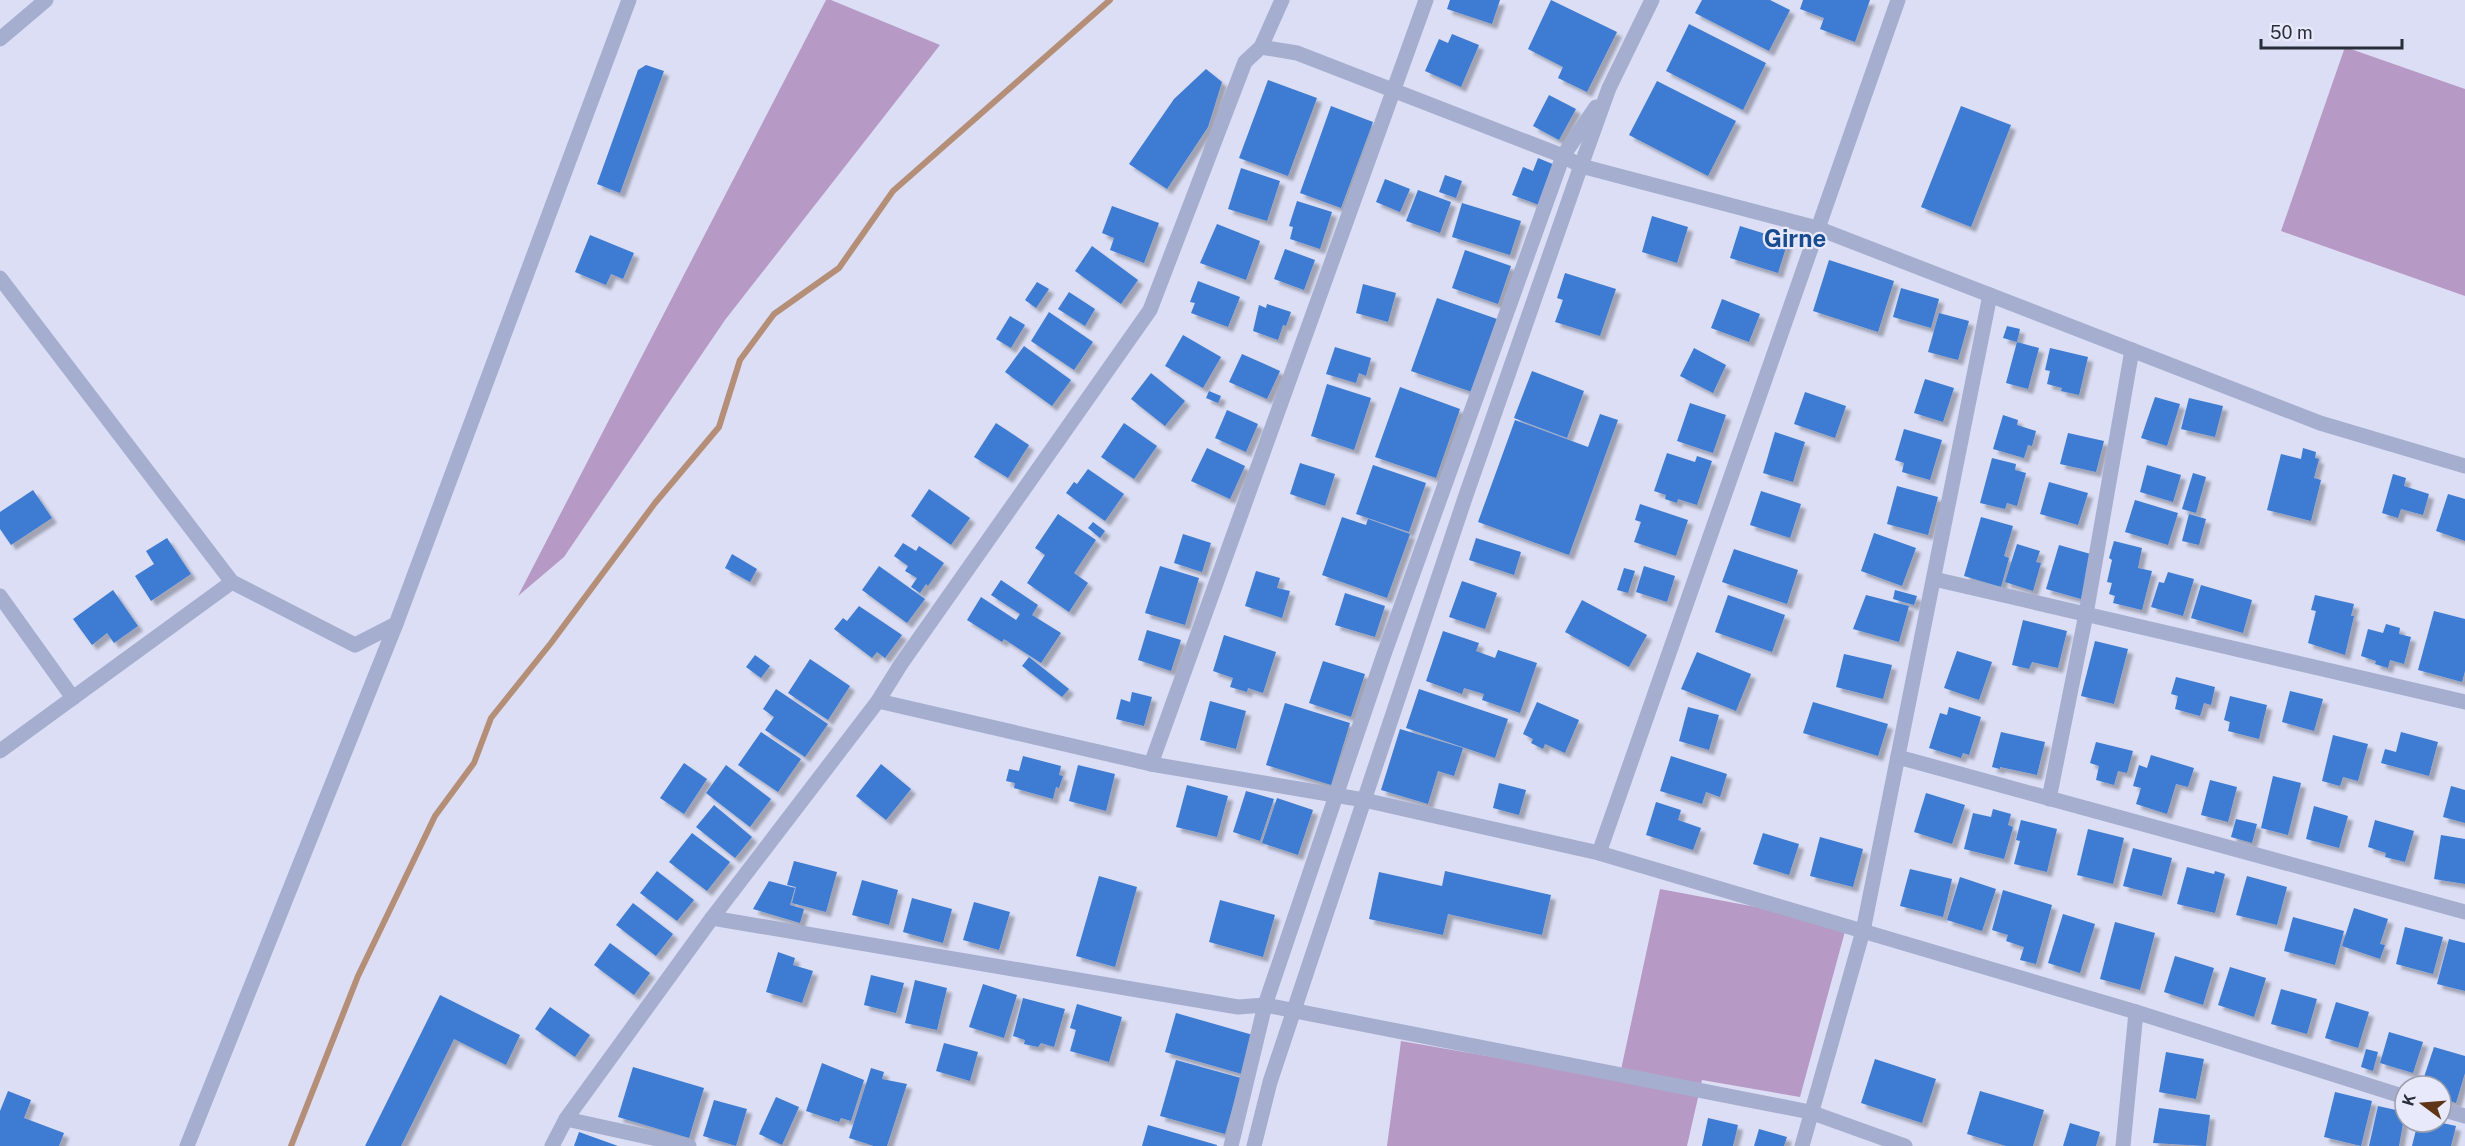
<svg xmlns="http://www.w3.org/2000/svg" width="2465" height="1146" font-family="'Public Sans',sans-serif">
<defs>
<filter id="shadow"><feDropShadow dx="5" dy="5" stdDeviation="1.5" flood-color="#0004"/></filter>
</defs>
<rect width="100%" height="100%" fill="#dbdef4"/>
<g fill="#b799c5">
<path d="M826 0H831L940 45 725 320 564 557 518 596Z"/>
<path d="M2345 47 2465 89V296L2281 231Z"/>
<path d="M1660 889 1847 924 1800 1097 1702 1080 1687 1146H1387L1401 1041 1619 1079Z"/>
</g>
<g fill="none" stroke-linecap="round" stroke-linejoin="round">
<path stroke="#b48e77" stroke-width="6" d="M291 1146 358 976 435 816 474 763 491 718 551 643 655 503 719 427 740 360 774 314 839 268 893 191 1110 0"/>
</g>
<g fill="#3c7bd2" filter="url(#shadow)">
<path d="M1450 0H1500L1492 24 1447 9Z"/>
<path d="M1551 0 1617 32 1587 92 1558 78 1563 67 1528 49Z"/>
<path d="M1702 0H1770L1790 10 1769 51 1695 13Z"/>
<path d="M1803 0H1870L1855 42 1820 29 1824 18 1800 9Z"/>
<path d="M1689 24 1766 63 1743 110 1666 71Z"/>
<path d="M1452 34 1479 45 1461 87 1425 71 1439 39 1448 43Z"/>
<path d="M646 65 664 71 620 193 597 184 638 70Z"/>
<path d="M1206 69 1222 82 1208 127 1167 189 1129 164 1174 99Z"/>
<path d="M1268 80 1317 98 1288 176 1239 158Z"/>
<path d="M1657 81 1736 121 1708 176 1629 135Z"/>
<path d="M1549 95 1576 109 1559 140 1533 126Z"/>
<path d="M1331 106 1373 122 1341 208 1300 193Z"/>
<path d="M1961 106 2011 125 1971 227 1921 207Z"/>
<path d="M1538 158 1555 165 1539 205 1512 195 1523 167 1533 171Z"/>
<path d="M1241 168 1280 181 1267 221 1228 209Z"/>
<path d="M1445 175 1462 181 1456 198 1439 192Z"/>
<path d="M1385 179 1410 189 1400 212 1376 202Z"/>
<path d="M1418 190 1451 202 1440 233 1406 221Z"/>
<path d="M1297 201 1332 212 1320 249 1290 239 1293 227 1289 226Z"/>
<path d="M1462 203 1521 221 1510 255 1452 237Z"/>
<path d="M1112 206 1159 223 1144 263 1110 250 1114 238 1102 233Z"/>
<path d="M1652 216 1688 227 1677 263 1642 252Z"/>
<path d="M1217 224 1260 241 1246 280 1200 263Z"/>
<path d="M1740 226 1788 241 1778 273 1730 258Z"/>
<path d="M590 235 634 253 623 279 611 274 606 285 575 272Z"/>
<path d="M1092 246 1138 280 1121 304 1075 271Z"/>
<path d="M1285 249 1315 260 1304 290 1274 279Z"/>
<path d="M1465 250 1511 266 1498 304 1452 288Z"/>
<path d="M1829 260 1894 281 1878 332 1813 311Z"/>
<path d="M1565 273 1616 289 1600 336 1555 322 1563 300 1557 298Z"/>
<path d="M1198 281 1240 297 1228 327 1191 313 1195 303 1190 302Z"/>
<path d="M1037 282 1049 289 1036 308 1025 300Z"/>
<path d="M1363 284 1396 293 1388 322 1356 313Z"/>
<path d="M1901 288 1939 299 1931 328 1893 317Z"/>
<path d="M1069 292 1095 309 1085 326 1058 309Z"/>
<path d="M1437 298 1497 319 1472 392 1411 371Z"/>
<path d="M1722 299 1760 314 1749 342 1711 328Z"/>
<path d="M1267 304 1291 312 1286 326 1283 325 1278 340 1253 331 1259 305 1266 308Z"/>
<path d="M1049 312 1093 342 1074 370 1031 341Z"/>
<path d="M1939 313 1969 321 1958 360 1928 352Z"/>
<path d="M1010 316 1025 325 1011 348 996 339Z"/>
<path d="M2007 326 2020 329 2017 342 2003 338Z"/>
<path d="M1183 335 1221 357 1203 388 1165 366Z"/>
<path d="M2017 342 2039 348 2028 389 2006 383Z"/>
<path d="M1024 346 1071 380 1052 406 1005 372Z"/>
<path d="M1335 347 1371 358 1366 376 1359 373 1356 383 1326 374Z"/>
<path d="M1694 348 1726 365 1713 393 1680 376Z"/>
<path d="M2050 348 2088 357 2079 395 2061 391 2062 388 2047 384 2050 371 2045 370Z"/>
<path d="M1242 354 1280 371 1267 399 1229 382Z"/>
<path d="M1532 371 1584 391 1567 438 1514 418Z"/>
<path d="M1151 373 1185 401 1165 426 1131 399Z"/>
<path d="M1925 379 1954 388 1943 422 1914 413Z"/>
<path d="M1327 384 1371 398 1354 450 1311 436Z"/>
<path d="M1400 387 1460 409 1436 478 1375 457Z"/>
<path d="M1209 391 1221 396 1218 403 1206 398Z"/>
<path d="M1805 392 1846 406 1835 438 1794 424Z"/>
<path d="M2155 397 2180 404 2167 446 2141 438Z"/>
<path d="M2189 398 2223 406 2215 437 2181 429Z"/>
<path d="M1690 403 1726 415 1713 453 1677 441Z"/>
<path d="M1227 410 1258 424 1246 452 1215 438Z"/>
<path d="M1600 414 1618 420 1569 555 1478 522 1515 420 1588 447Z"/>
<path d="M2003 415 2018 420 2017 425 2036 431 2032 446 2028 445 2024 458 1993 449Z"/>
<path d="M996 423 1029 445 1008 478 974 457Z"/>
<path d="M1124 423 1157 446 1134 479 1101 457Z"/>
<path d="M1904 429 1942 440 1930 480 1902 472 1904 463 1895 460Z"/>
<path d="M1775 432 1805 442 1793 482 1763 473Z"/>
<path d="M2068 433 2104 441 2096 472 2060 464Z"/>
<path d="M1207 448 1245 466 1230 499 1191 481Z"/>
<path d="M2303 448 2316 452 2315 458 2319 459 2314 478 2321 480 2311 521 2267 510 2281 454 2301 459Z"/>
<path d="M1667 453 1695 462 1697 456 1712 461 1697 505 1678 499 1677 503 1665 499 1666 495 1654 491Z"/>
<path d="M1992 458 2016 464 2015 470 2026 473 2017 506 2007 503 2005 509 1980 503Z"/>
<path d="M1300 463 1335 474 1325 506 1290 494Z"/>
<path d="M1373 465 1426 483 1409 532 1356 514Z"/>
<path d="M2147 465 2181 475 2173 502 2140 492Z"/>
<path d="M1088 469 1124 494 1105 521 1066 493 1074 482 1077 484Z"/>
<path d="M2193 473 2206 477 2196 513 2182 509Z"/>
<path d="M2393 474 2406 478 2404 486 2429 494 2423 515 2401 509 2398 518 2382 513Z"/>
<path d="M2049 482 2088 493 2078 525 2040 514Z"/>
<path d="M1897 486 1938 497 1928 535 1887 524Z"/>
<path d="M929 489 970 518 951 545 911 516Z"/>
<path d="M33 490 52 518 11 545 0 529V512Z"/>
<path d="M1761 491 1801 504 1790 538 1750 525Z"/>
<path d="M2448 494 2465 499V541L2436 531Z"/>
<path d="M2135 500 2178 513 2168 545 2125 532Z"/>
<path d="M1640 504 1688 520 1676 556 1634 542 1641 522 1635 520Z"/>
<path d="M1058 514 1096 540 1074 573 1088 583 1069 612 1027 583 1045 555 1035 548Z"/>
<path d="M2189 514 2206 519 2199 545 2182 541Z"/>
<path d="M1342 517 1366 525 1368 519 1410 534 1387 598 1322 575Z"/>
<path d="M1981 517 2013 526 2004 556 2009 558 2001 587 1964 576Z"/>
<path d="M1093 522 1105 531 1100 538 1088 528Z"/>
<path d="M1874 533 1916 548 1902 586 1861 571Z"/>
<path d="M1183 534 1211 543 1202 572 1174 563Z"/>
<path d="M167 538 191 574 151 601 135 576 154 564 146 551Z"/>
<path d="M1476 538 1521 552 1514 575 1469 560Z"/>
<path d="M2114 541 2142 548 2138 568 2152 571 2142 610 2113 603 2115 596 2109 594 2112 583 2107 582 2112 560 2109 558Z"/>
<path d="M903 543 916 551 919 546 944 563 928 586 926 584 920 593 911 587 917 578 905 571 908 566 894 556Z"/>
<path d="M2017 544 2040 551 2036 562 2041 563 2033 591 2005 582Z"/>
<path d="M2059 545 2094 555 2081 599 2046 589Z"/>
<path d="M1734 549 1798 570 1787 604 1722 582Z"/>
<path d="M732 554 757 569 750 582 725 568Z"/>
<path d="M879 566 925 599 907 623 862 590Z"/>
<path d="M1160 566 1199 578 1185 625 1145 613Z"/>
<path d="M1644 566 1675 576 1667 602 1636 592Z"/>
<path d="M1624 568 1635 571 1628 593 1617 590Z"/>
<path d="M1256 571 1280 578 1277 588 1290 591 1282 618 1245 606Z"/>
<path d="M2168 572 2194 579 2183 616 2151 607 2159 582 2164 583Z"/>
<path d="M1001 580 1038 605 1032 615 1061 633 1041 663 1004 639 1002 642 967 620 981 597 1016 620 1020 614 991 595Z"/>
<path d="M1462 581 1497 593 1485 629 1449 617Z"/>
<path d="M2201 585 2252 600 2243 633 2191 618Z"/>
<path d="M113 590 138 626 114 643 107 633 92 645 73 619Z"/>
<path d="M1895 590 1917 596 1914 605 1893 599Z"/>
<path d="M1345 593 1385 606 1375 637 1335 625Z"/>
<path d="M1728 595 1785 615 1772 652 1715 632Z"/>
<path d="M1866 595 1909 606 1899 642 1853 629Z"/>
<path d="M2315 595 2354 604 2351 616H2354L2345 655 2308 643 2316 611 2311 610Z"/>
<path d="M1582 600 1647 635 1629 667 1565 632Z"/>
<path d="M859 606 902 635 885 658 877 652 872 658 834 629 843 618 847 621Z"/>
<path d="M2434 611 2465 619V671L2462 682 2418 670Z"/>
<path d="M2023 620 2067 631 2058 668 2032 662 2029 669 2012 665Z"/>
<path d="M2386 624 2400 628 2399 634 2411 637 2404 664 2390 660 2388 668 2375 664 2376 661 2361 656 2368 629 2383 633Z"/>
<path d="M1147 630 1181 640 1171 671 1138 660Z"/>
<path d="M1443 631 1479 643 1476 651 1495 658 1498 650 1537 663 1520 713 1482 700 1484 694 1464 688 1462 694 1426 681Z"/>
<path d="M1224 635 1276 652 1263 693 1248 688 1247 692 1230 687 1233 678 1213 671Z"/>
<path d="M2095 641 2128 649 2114 704 2081 696Z"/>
<path d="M1957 651 1992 662 1979 700 1944 688Z"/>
<path d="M1697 652 1751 674 1736 711 1681 689Z"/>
<path d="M1844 654 1892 665 1883 699 1836 687Z"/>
<path d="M755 655 770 666 761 678 746 667Z"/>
<path d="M1029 657 1069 689 1062 697 1022 666Z"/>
<path d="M810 659 850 686 828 720 788 693Z"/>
<path d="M1323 661 1365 674 1351 717 1309 703Z"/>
<path d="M2176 677 2215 687 2211 705 2204 703 2200 716 2175 709 2178 696 2171 694Z"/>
<path d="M776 689 828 724 805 757 765 730 774 717 763 709Z"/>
<path d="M1419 689 1508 719 1495 758 1406 728Z"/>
<path d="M2290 691 2323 699 2314 731 2282 722Z"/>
<path d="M1132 692 1152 697 1144 726 1116 719 1121 699 1130 702Z"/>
<path d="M2230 696 2267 705 2259 739 2228 731 2230 722 2224 720Z"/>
<path d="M1210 701 1246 711 1236 749 1200 740Z"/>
<path d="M1537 702 1579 720 1565 753 1545 744 1543 749 1531 743 1533 739 1523 734Z"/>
<path d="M1813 702 1888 724 1878 756 1803 733Z"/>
<path d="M1285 703 1350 723 1331 785 1266 765Z"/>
<path d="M1688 707 1719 715 1709 750 1679 741Z"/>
<path d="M1949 707 1981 717 1969 755 1963 753 1961 758 1929 748 1940 713 1947 715Z"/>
<path d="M1400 729 1463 748 1454 776 1438 771 1428 804 1381 790Z"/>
<path d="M761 732 801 759 778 792 738 765Z"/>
<path d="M2001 732 2045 742 2037 775 2000 767V769L1992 767Z"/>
<path d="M2401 732 2438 742 2429 776 2381 763 2385 749 2396 752Z"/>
<path d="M2333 735 2368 744 2358 781 2343 777 2340 786 2322 781Z"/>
<path d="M2096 742 2133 751 2127 773 2118 771 2114 785 2096 780 2099 766 2090 763Z"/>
<path d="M2151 755 2194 768 2188 787 2176 784 2167 814 2136 804 2141 788 2133 786 2139 765 2147 768Z"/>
<path d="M1023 756 1061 766 1059 775 1063 776 1059 788 1056 787 1053 799 1014 788 1015 783 1006 781 1009 769 1019 771Z"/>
<path d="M1671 756 1727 774 1720 797 1706 792 1702 804 1660 791Z"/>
<path d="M684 763 707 779 684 814 660 798Z"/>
<path d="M881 764 911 789 886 820 856 796Z"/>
<path d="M726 765 771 799 750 827 706 793Z"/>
<path d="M1078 765 1115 774 1106 811 1069 801Z"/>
<path d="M2273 776 2301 783 2288 835 2261 828Z"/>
<path d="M2210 780 2237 787 2228 822 2201 815Z"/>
<path d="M1499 783 1526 790 1519 815 1493 808Z"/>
<path d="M1187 785 1228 796 1217 837 1176 827Z"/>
<path d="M2451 786 2465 790V823L2443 817Z"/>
<path d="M1246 791 1274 799 1260 841 1233 832Z"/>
<path d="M1926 793 1965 805 1952 844 1914 832Z"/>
<path d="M1277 798 1313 810 1298 855 1262 843Z"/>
<path d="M1656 802 1681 810 1678 820 1701 828 1693 850 1646 835Z"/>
<path d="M714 805 752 837 735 858 696 827Z"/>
<path d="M2314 806 2348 816 2339 848 2306 839Z"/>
<path d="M1993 809 2011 814 2008 825 2013 827 2004 859 1964 849 1973 813 1991 817Z"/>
<path d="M2236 819 2257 824 2252 843 2231 837Z"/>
<path d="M2021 820 2057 829 2047 872 2014 864 2020 841 2016 840Z"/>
<path d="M2375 820 2414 831 2405 862 2385 857 2386 853 2368 847Z"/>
<path d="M2088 829 2124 838 2113 884 2077 875Z"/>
<path d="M692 833 730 862 707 891 669 862Z"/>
<path d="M1763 833 1799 844 1789 875 1753 864Z"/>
<path d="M2441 835 2465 839V884L2434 879Z"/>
<path d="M1820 837 1863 849 1853 887 1810 876Z"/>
<path d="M2133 848 2172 858 2162 896 2123 886Z"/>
<path d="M794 861 837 872 826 912 792 903 796 887 787 885Z"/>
<path d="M2187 867 2214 874 2215 871 2225 874 2215 913 2177 904Z"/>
<path d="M1910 869 1952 879 1943 917 1900 906Z"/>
<path d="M657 871 694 900 677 921 640 893Z"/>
<path d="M1445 871 1551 895 1542 935 1448 914 1443 935 1369 919 1379 872 1442 886Z"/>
<path d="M1099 876 1137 887 1115 967 1076 956Z"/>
<path d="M2247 876 2287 887 2277 925 2236 915Z"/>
<path d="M1960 877 1996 889 1982 931 1947 920Z"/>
<path d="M862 880 898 890 889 925 852 915Z"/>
<path d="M769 881 795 888 790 905 804 909 800 923 753 909Z"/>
<path d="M2003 890 2052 905 2036 964 2020 960 2024 947 2006 941 2008 935 1992 930Z"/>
<path d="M912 898 952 909 943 943 903 932Z"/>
<path d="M1220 900 1275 915 1263 957 1209 942Z"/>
<path d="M974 902 1010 912 999 950 963 940Z"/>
<path d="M633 903 673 934 656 956 616 925Z"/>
<path d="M2354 908 2388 919 2380 944 2385 945 2380 959 2342 946Z"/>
<path d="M2063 914 2095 924 2080 973 2048 963Z"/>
<path d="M2293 917 2344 931 2335 965 2284 951Z"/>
<path d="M2115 922 2155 933 2140 990 2100 979Z"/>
<path d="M2405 927 2443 937 2433 974 2396 964Z"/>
<path d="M2449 939 2465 943V991L2437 984Z"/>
<path d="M610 943 650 973 634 995 594 965Z"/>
<path d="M778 952 795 958 793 965 813 971 802 1003 766 992Z"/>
<path d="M2175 956 2214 968 2203 1005 2164 992Z"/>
<path d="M2230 967 2266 978 2254 1017 2218 1005Z"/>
<path d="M871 975 904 983 896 1013 864 1005Z"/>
<path d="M915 980 947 988 937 1030 905 1023Z"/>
<path d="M983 984 1017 995 1004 1038 969 1027Z"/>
<path d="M2281 989 2317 999 2307 1034 2271 1024Z"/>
<path d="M440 995 520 1035 506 1065 454 1039 401 1146H365Z"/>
<path d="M1023 998 1065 1009 1054 1047 1041 1043 1038 1047 1024 1044 1025 1040 1013 1036Z"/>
<path d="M2336 1002 2369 1012 2358 1048 2325 1038Z"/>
<path d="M1077 1004 1122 1017 1109 1062 1070 1051 1076 1030 1070 1028Z"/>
<path d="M550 1007 590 1035 575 1057 535 1029Z"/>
<path d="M1176 1013 1253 1035 1242 1074 1165 1052Z"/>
<path d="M2389 1032 2423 1042 2413 1073 2380 1063Z"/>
<path d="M944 1043 978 1052 970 1081 936 1071Z"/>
<path d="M2434 1047 2465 1056V1073L2456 1103 2441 1098 2439 1082 2424 1077Z"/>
<path d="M2366 1049 2378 1052 2373 1071 2361 1067Z"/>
<path d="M2166 1052 2204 1059 2196 1099 2159 1092Z"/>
<path d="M1875 1059 1936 1079 1922 1123 1861 1103Z"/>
<path d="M1176 1060 1241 1078 1225 1134 1160 1116Z"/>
<path d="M822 1063 864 1080 851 1121 841 1118 839 1122 806 1111Z"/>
<path d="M633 1067 704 1088 689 1138 618 1117Z"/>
<path d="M871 1068 884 1072 882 1079 907 1084 887 1146H874L849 1138Z"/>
<path d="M8 1091 31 1100 24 1118 64 1133 59 1146H0V1111Z"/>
<path d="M1980 1091 2044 1110 2033 1146H2006L1967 1134Z"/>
<path d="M2335 1092 2372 1101 2361 1146 2324 1137Z"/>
<path d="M776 1097 799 1107 782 1145 759 1134Z"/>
<path d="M714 1100 747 1109 736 1146 703 1136Z"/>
<path d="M2378 1106 2405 1112 2399 1146H2369Z"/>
<path d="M2159 1108 2210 1115 2206 1146 2153 1143Z"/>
<path d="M1708 1118 1738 1125 1733 1146H1702Z"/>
<path d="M2418 1122H2438L2456 1126 2451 1146H2412Z"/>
<path d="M2070 1123 2100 1132 2096 1146H2063Z"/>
<path d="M1148 1125 1217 1145V1146H1142Z"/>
<path d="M1759 1129 1787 1137 1784 1146H1754Z"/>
<path d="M579 1132 618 1146H574Z"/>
</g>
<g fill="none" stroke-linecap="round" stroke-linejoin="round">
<g stroke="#a5aece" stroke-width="15">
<path d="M0 39 46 0"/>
<path d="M1261 47 1297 53 1563 156 1581 166 1817 228 2320 423 2465 466"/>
<path d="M0 278 232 582 355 645 396 624"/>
<path d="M1934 579 2465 702"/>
<path d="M0 596 73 698"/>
<path d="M878 701 1151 764 1364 800 1599 853 2136 1012 2405 1097"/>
<path d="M0 751 232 582"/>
<path d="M1898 757 2465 912"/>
<path d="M1151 764 1426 0"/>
<path d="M2049 799 2086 614 2132 350"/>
<path d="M1599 853 1898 0"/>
<path d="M712 918 1238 1007 1265 1005 1810 1112 1905 1146"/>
<path d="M2441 1109 2465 1116"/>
<path d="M566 1119 689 1146"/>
<path d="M187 1146 396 624 629 0"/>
<path d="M552 1146 566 1119 712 918 878 701 901 664 1150 310 1245 62 1261 47 1282 0"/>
<path d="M1802 1146 1863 931 1990 295"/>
<path d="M2123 1146 2136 1012"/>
</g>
<g stroke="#a5aece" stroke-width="15">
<path d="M1231 1146 1265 1005 1383 657 1563 156 1596 107"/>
<path d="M1254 1146 1270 1082 1465 498 1577 177 1609 88 1652 0"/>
</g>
</g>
<g text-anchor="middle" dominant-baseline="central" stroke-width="4.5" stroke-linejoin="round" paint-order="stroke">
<g font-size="24" font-weight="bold" fill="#184b90" stroke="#e8eafb">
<text x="1795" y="238">Girne</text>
</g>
</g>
<g transform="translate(2423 1104) rotate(286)"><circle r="28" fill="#e8eafb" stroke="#9b9ead" stroke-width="1.5"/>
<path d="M0-4.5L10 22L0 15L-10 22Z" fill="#5f3518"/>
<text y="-9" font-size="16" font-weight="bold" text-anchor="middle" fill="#272d39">K</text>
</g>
<path d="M2261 39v9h141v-9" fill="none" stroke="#272d39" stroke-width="3"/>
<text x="2270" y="39" font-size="18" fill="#272d39" stroke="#e8eafb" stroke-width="4.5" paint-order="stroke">50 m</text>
</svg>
